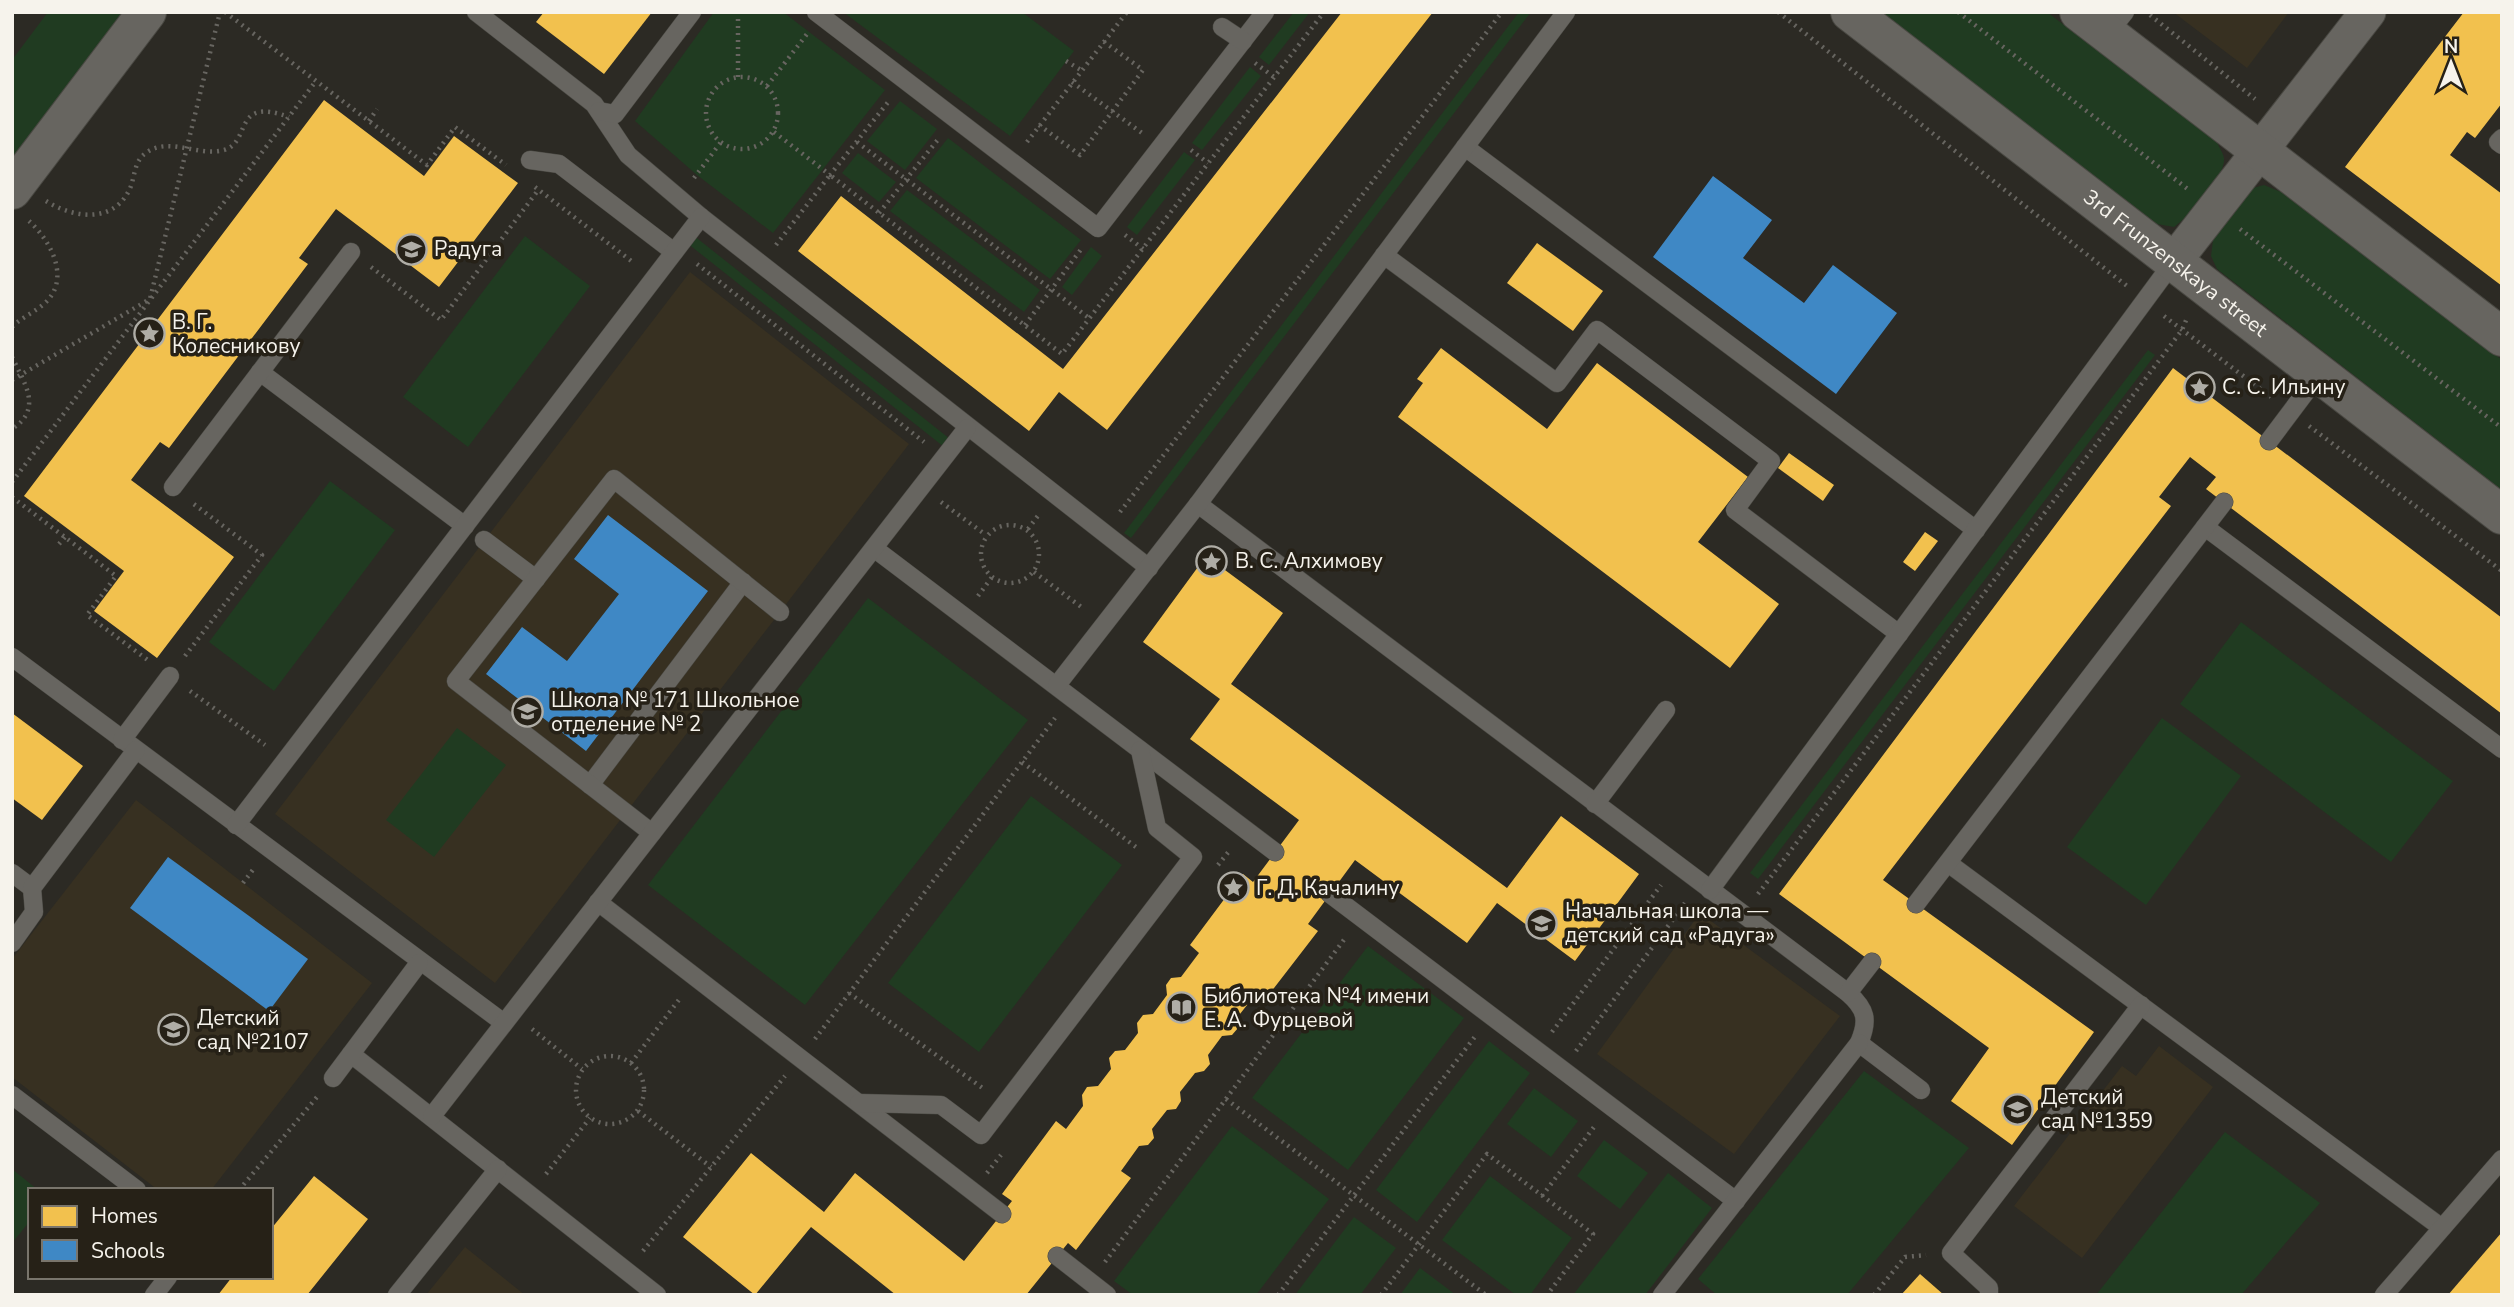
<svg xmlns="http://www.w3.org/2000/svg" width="2514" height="1307" font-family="'Nunito Sans',sans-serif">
<rect width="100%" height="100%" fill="#2c2a24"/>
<g fill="#373021">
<path d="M2173 12H2289L2247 68Z"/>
<path d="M690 272 909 444 495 983 275 814Z"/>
<path d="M136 800 372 983 211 1190H158L12 1077V959Z"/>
<path d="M1700 913 1840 1016 1734 1154 1597 1054Z"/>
<path d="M2159 1046 2213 1087 2082 1258 2014 1206 2122 1066 2136 1076Z"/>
<path d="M465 1247 525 1295H426Z"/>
</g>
<g fill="#203b21">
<path d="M48 12H129L12 165V60Z"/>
<path d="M714 12H783L885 90 773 233 697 175 635 121Z"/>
<path d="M843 12H1022L1074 51 1010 136Z"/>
<path d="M1294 12H1310L1269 65 1259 57Z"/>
<path d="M1519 12H1531L1131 538 1124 533Z"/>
<path d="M1879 12H2047L2217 142C2219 147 2223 153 2224 158 2226 177 2189 217 2174 227L2157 224Z"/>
<path d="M1250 67 1261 76 1202 150 1192 143Z"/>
<path d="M900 101 937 129 905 170 867 141Z"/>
<path d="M948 138 1081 240 1050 279 916 178Z"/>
<path d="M1184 152 1195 160 1137 235 1127 227Z"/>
<path d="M858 153 896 182 879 202 842 173Z"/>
<path d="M2264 185 2281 192 2502 360V490L2217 269 2211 256 2213 240 2249 189Z"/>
<path d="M907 190 1040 290 1024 312 890 211Z"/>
<path d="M693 235 950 439 944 447 687 243Z"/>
<path d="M525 236 590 286 468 447 403 397Z"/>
<path d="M1091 247 1102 256 1072 295 1062 287Z"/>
<path d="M2148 350 2155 355 1758 879 1750 873Z"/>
<path d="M330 481 395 530 274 691 209 642Z"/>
<path d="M868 598 1028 720 805 1005 648 885Z"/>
<path d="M2241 622 2453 781 2391 862 2180 704Z"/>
<path d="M2162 718 2241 776 2146 905 2067 847Z"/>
<path d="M457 728 506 765 434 857 386 820Z"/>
<path d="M1031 796 1122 865 979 1052 888 983Z"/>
<path d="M1368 946 1464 1018 1348 1170 1252 1098Z"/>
<path d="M1489 1041 1530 1073 1417 1222 1376 1190Z"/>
<path d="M1864 1071 1969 1148 1847 1295H1717L1698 1279Z"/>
<path d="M1534 1088 1578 1121 1551 1157 1507 1124Z"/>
<path d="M1232 1126 1329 1199 1256 1295H1133L1114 1281Z"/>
<path d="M2225 1132 2320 1203 2241 1295H2096Z"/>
<path d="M1604 1140 1648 1173 1620 1209 1577 1176Z"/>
<path d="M12 1169 38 1190H30V1221L12 1243Z"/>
<path d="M1668 1173 1712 1208 1645 1295H1573Z"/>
<path d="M1490 1176 1572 1238 1530 1295H1516L1442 1240Z"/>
<path d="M1354 1217 1396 1248 1360 1295H1295Z"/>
<path d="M1420 1268 1456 1295H1400Z"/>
</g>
<g fill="#f2c14e">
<path d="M544 12H652L604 74 536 22Z"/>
<path d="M1342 12H1433L1107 430 1059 392 1029 431 798 251 841 196 1063 369Z"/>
<path d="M2464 12H2502V103L2475 138 2467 132 2450 155 2502 194V286L2345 167Z"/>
<path d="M324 100 424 176 454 136 518 183 439 287 336 209 299 258 308 264 169 448 160 442 131 480 234 557 157 658 94 611 124 571 24 496Z"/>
<path d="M1537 243 1603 291 1573 331 1507 283Z"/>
<path d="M1441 348 1547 429 1597 363 1748 477 1698 542 1779 604 1730 668 1398 417 1423 383 1417 379Z"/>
<path d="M2173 368 2502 618V714L2206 489 2216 477 2190 457 2159 497 2171 506 1883 880 2094 1032 2012 1145 1951 1101 1989 1048 1779 894Z"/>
<path d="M1789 453 1834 485 1823 501 1778 468Z"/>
<path d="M1925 532 1938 541 1915 571 1903 562Z"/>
<path d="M1206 556 1283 613 1231 684 1507 888 1561 816 1639 874 1575 961 1497 903 1467 943 1355 860 1308 924 1318 931 1264 1001 1255 995 1236 1019 1238 1028 1232 1035 1222 1036 1208 1055 1210 1064 1204 1071 1195 1073 1180 1092 1181 1101 1176 1109 1167 1110 1152 1129 1154 1138 1148 1145 1139 1146 1121 1171 1131 1178 1076 1250 1068 1243 1026 1295H896L811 1227 755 1295 683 1237 751 1153 824 1212 855 1173 964 1261 1012 1201 1002 1194 1056 1121 1066 1129 1083 1106 1082 1095 1087 1087 1098 1086 1111 1069 1109 1058 1115 1051 1125 1050 1138 1033 1137 1023 1143 1015 1153 1014 1167 995 1166 985 1171 978 1181 977 1199 953 1190 945 1243 874 1253 882 1299 820 1190 739 1220 699 1143 642Z"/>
<path d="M12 713 83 766 42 820 12 798Z"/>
<path d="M314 1176 368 1219 307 1295H218L232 1277H271V1229Z"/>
<path d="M2502 1232V1295H2448Z"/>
<path d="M1920 1274 1944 1295H1901Z"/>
</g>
<g fill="#3f88c5">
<path d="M1713 176 1772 220 1743 258 1804 303 1833 265 1897 313 1836 394 1653 257Z"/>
<path d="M608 515 708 591 586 751 486 674 522 627 567 661 619 594 574 559Z"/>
<path d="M168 857 308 959 269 1011 130 908Z"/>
</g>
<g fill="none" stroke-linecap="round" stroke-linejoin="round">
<defs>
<g id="service">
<path d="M476 12 594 104 628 155 701 217 1149 568"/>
<path d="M816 12 1098 228 1265 12"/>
<path d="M1222 27 1243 41"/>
<path d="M2107 34 2125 12"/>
<path d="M599 111 615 114 692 12"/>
<path d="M2502 138 2498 142 2502 145"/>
<path d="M1465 147 1976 530"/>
<path d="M530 160 559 164 674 252"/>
<path d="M1384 255 1557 383 1597 330 1771 461 1735 510 1899 634"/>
<path d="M260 372 465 526"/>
<path d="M2269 441 2320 373"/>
<path d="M173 487 351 252"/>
<path d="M1198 504 1848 993C1866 1009 1869 1020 1859 1043L1921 1090"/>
<path d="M2205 527 2502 749"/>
<path d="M484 540 536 579"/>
<path d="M875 549 1275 852"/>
<path d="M12 657 504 1023"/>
<path d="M1057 685 1198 504 1566 12"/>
<path d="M122 740 170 676"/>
<path d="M590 785 743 582"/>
<path d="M1595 804 1666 710"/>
<path d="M236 825 701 217"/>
<path d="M652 833 456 681 614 479 780 612"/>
<path d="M1948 863 2442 1228"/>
<path d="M12 873 32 888"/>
<path d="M1710 890 2174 261"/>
<path d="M1330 894 1736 1201"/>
<path d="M598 902 1002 1214"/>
<path d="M1916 904 2224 502"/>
<path d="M12 943 34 912 32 888 136 750"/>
<path d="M1848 993 1872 962"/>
<path d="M351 1054 657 1295"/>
<path d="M333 1078 419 963"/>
<path d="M12 1095 137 1190"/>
<path d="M859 1103 941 1105 981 1135 1193 857 1157 828 1140 750"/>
<path d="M432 1116 967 428"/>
<path d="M1057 1256 1107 1295"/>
<path d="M154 1295 168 1277"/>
<path d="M397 1295 498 1169"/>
<path d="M1662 1295 1859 1043"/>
<path d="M1989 1295V1288L1951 1253 2141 1005"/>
<path d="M2384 1295 2502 1159"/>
</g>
<path id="minor" d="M2174 261 2368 12"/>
<g id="tertiary">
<path id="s1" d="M1850 12 2502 515"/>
<path d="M2079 12 2502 337"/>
<path d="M12 190 147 12"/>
</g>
</defs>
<use href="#service" stroke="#494842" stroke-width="19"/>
<use href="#minor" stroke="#494842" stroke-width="37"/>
<use href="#tertiary" stroke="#494842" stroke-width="40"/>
<g stroke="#676560" stroke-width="4.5" stroke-dasharray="2 5" stroke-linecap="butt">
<path d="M225 12 427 165 455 127 506 165"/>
<path d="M1778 12 2127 286"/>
<path d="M1958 12 2189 190"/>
<path d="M2150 15 2255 99"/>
<path d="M1066 61 1081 70"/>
<path d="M1255 63 1274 77"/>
<circle cx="742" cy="113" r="36"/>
<path d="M738 77V12"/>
<path d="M1072 82 1142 133"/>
<path d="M767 86 807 34"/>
<path d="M369 121 377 109"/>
<path d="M1039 125 1080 155 1143 70 1103 41"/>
<path d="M774 132 830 175 889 101"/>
<path d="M857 142 1089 318"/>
<path d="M1027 142 1127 12"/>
<path d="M1191 150 1208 163"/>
<path d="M694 178 721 142"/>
<path d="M535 187 634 263"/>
<path d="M46 201C75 219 116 224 131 186 135 174 135 160 146 153 168 136 198 157 224 150 252 142 232 96 289 117"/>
<path d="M879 213 940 137"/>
<path d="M2240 229 2502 428"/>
<path d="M1125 235 1143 249"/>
<path d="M776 245 830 175 1062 354 1324 12"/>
<path d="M697 264 924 442"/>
<path d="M371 267 441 320 539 189"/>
<path d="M2164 316 2271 397"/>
<path d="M1025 325 1082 248"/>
<path d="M12 327C23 316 38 311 48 300 70 275 49 239 29 221"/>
<path d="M12 357C25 384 43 409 12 429"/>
<path d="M12 380 150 299 220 12"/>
<path d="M2309 426 2502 571"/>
<path d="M12 482 316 81"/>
<path d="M12 497 116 576 87 615 149 661"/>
<path d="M941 502 986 535"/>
<path d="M1120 512 1502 12"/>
<circle cx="1010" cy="554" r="29"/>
<path d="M1028 529 1040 513"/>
<path d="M59 544 65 537"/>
<path d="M1034 572 1084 609"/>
<path d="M978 596 992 577"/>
<path d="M185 656 262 555 191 502"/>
<path d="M190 691 265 745"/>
<path d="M1022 762 1136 847"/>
<path d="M1218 865 1230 850"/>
<path d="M243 883 255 867"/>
<path d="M1758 894 2182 330 2187 318"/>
<path d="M849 993 984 1089"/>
<path d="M532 1029 582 1069"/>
<path d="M1552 1032 1661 885"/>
<path d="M815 1039 1055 718"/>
<path d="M1576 1051 1685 903"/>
<circle cx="610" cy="1090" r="34"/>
<path d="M631 1063 681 997"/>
<path d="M1226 1099 1486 1295"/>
<path d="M638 1111 711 1167"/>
<path d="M987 1173 1001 1155"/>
<path d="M546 1174 590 1118"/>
<path d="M239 1190 317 1097"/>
<path d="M1542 1196 1594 1127"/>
<path d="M643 1251 785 1076"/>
<path d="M1105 1262 1346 937"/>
<path d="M1278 1295 1477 1034"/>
<path d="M1381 1295 1487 1154 1593 1234 1547 1295"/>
<path d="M1874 1295 1905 1257 1926 1255"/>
</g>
<use href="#service" stroke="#676560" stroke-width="18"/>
<use href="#minor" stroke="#676560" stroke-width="35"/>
<use href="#tertiary" stroke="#676560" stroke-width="38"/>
</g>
<defs>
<symbol id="school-ring" viewBox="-11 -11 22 22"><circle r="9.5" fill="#262117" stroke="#afada6" stroke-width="1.5"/><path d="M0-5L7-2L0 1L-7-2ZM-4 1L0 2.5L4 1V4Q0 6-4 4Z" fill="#afada6"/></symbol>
<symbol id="sight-ring" viewBox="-11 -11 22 22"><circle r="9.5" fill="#262117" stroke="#afada6" stroke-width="1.5"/><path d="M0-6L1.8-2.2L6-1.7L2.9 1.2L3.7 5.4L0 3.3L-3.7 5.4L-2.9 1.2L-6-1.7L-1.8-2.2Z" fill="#afada6"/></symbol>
<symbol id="library-ring" viewBox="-11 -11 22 22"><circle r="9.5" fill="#262117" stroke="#afada6" stroke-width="1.5"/><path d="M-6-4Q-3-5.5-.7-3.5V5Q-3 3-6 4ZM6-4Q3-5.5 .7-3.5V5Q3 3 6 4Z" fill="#afada6"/></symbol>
</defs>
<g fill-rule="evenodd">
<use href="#school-ring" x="394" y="232" width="35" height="35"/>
<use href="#sight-ring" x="132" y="316" width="35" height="35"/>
<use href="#sight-ring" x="2182" y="370" width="35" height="35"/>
<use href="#sight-ring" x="1194" y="544" width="35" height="35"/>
<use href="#school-ring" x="510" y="694" width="35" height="35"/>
<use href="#sight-ring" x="1216" y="870" width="35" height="35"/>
<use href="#school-ring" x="1524" y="906" width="35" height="35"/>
<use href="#library-ring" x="1164" y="990" width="35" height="35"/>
<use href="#school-ring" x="156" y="1012" width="35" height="35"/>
<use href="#school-ring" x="2000" y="1092" width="35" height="35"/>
</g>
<g text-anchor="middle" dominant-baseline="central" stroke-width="7" stroke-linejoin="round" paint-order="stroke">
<g font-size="21" fill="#f6f3ec" stroke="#262117" text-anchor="start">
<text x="434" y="249">Радуга</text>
<text x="172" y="322">В. Г.<tspan x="172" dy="24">Колесникову</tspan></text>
<text x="2222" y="387">С. С. Ильину</text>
<text x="1235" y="561">В. С. Алхимову</text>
<text x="551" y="700">Школа № 171 Школьное<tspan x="551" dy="24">отделение № 2</tspan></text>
<text x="1256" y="888">Г. Д. Качалину</text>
<text x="1565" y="911">Начальная школа —<tspan x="1565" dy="24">детский сад «Радуга»</tspan></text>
<text x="1204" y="996">Библиотека №4 имени<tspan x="1204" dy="24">Е. А. Фурцевой</tspan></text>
<text x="197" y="1018">Детский<tspan x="197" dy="24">сад №2107</tspan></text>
<text x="2041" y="1097">Детский<tspan x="2041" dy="24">сад №1359</tspan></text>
</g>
<g font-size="21" fill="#f6f3ec" stroke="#262117">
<text stroke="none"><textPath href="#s1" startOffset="411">3rd Frunzenskaya street</textPath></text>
</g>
</g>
<rect width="2514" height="1307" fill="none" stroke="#f6f3ec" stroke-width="28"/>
<rect x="28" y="1188" width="245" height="91" fill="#262117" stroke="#79756c" stroke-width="2"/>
<rect x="42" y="1206" width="35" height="21" fill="#f2c14e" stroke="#79756c" stroke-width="2"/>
<text x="91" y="1223" font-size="21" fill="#f6f3ec">Homes</text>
<rect x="42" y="1240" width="35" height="21" fill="#3f88c5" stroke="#79756c" stroke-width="2"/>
<text x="91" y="1258" font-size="21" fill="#f6f3ec">Schools</text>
<g transform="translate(2451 63)" stroke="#262117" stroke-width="5" paint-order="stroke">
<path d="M0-5L12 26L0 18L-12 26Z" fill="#f6f3ec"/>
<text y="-10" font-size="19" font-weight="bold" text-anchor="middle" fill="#f6f3ec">N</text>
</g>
</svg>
